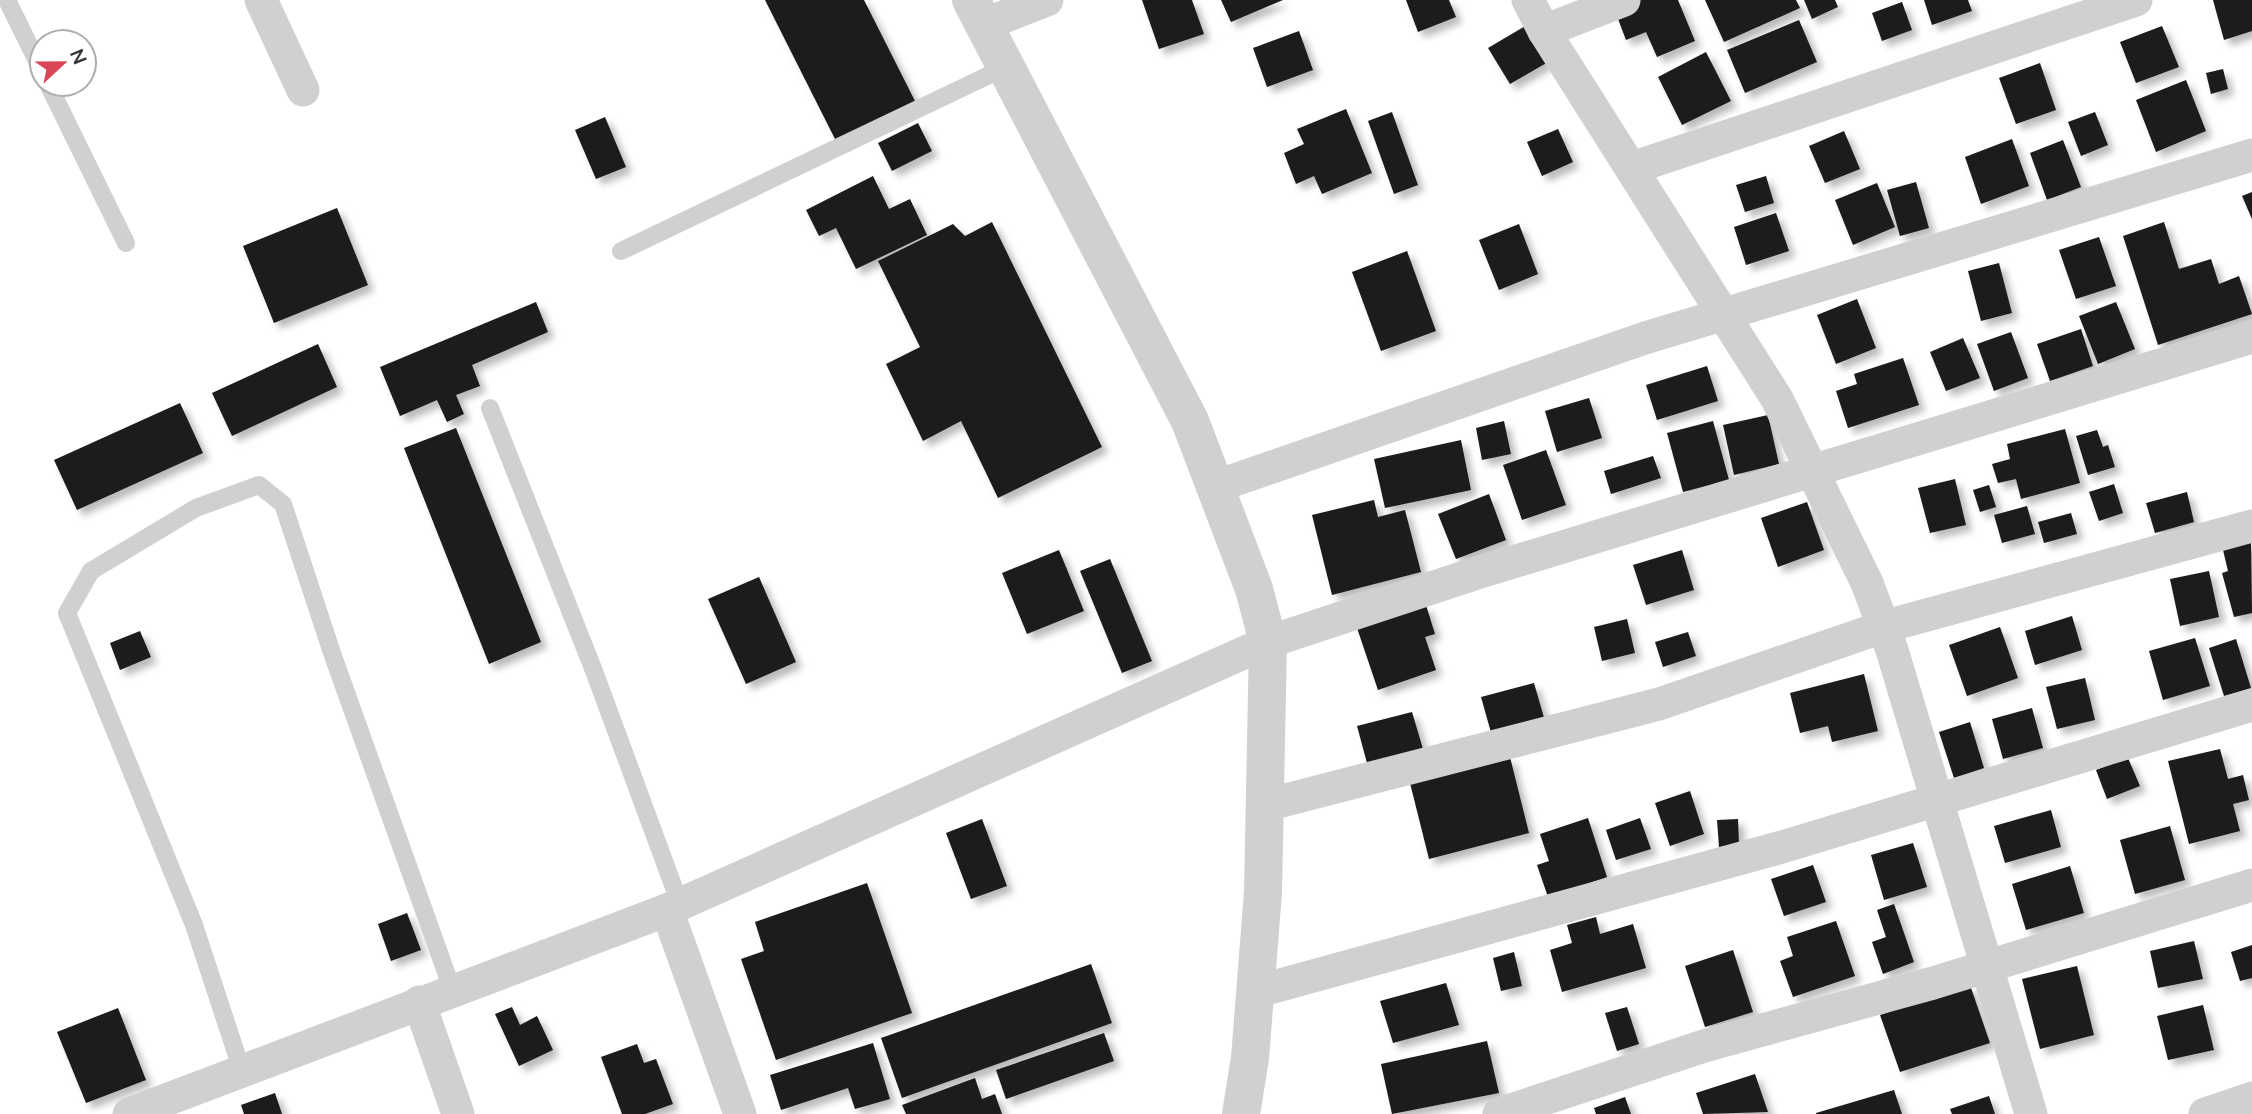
<svg xmlns="http://www.w3.org/2000/svg" width="2252" height="1114" font-family="Mulish,sans-serif">
<defs>
<filter id="shadow"><feDropShadow dx="6" dy="6" stdDeviation="3.5" flood-color="#0004"/></filter>
</defs>
<rect width="100%" height="100%" fill="#fff"/>
<g fill="#1a1a1a" filter="url(#shadow)">
<path d="M765 0H864L915 101 836 141Z"/>
<path d="M1142 0H1192L1204 34 1159 49Z"/>
<path d="M1221 0H1283L1231 22Z"/>
<path d="M1406 0H1449L1456 17 1418 32Z"/>
<path d="M1641 0H1678L1695 41 1657 57 1646 32 1626 40 1615 11Z"/>
<path d="M1705 0H1796L1800 8 1724 42Z"/>
<path d="M1804 0H1835L1838 7 1812 19Z"/>
<path d="M1924 0H1968L1972 11 1932 25Z"/>
<path d="M2213 0H2252V31L2224 40Z"/>
<path d="M1902 2 1912 30 1882 41 1872 13Z"/>
<path d="M1799 20 1817 62 1745 93 1727 50Z"/>
<path d="M1527 25 1548 62 1510 84 1488 48Z"/>
<path d="M2162 26 2179 67 2136 83 2120 42Z"/>
<path d="M1299 31 1313 70 1267 87 1253 48Z"/>
<path d="M1706 52 1731 101 1682 125 1658 77Z"/>
<path d="M2040 63 2056 110 2016 124 1999 78Z"/>
<path d="M2223 69 2228 89 2211 94 2206 73Z"/>
<path d="M2186 80 2206 131 2156 152 2136 100Z"/>
<path d="M1346 109 1372 173 1322 194 1314 176 1296 184 1284 153 1304 144 1297 129Z"/>
<path d="M1392 112 1418 185 1394 194 1368 121Z"/>
<path d="M2095 112 2108 145 2081 156 2068 122Z"/>
<path d="M605 117 626 167 596 179 575 130Z"/>
<path d="M918 123 932 151 892 171 878 143Z"/>
<path d="M1558 129 1573 162 1542 176 1527 142Z"/>
<path d="M1844 131 1860 169 1825 183 1809 146Z"/>
<path d="M2012 139 2029 186 1981 204 1965 157Z"/>
<path d="M2063 140 2081 187 2047 200 2030 153Z"/>
<path d="M873 176 889 209 910 199 927 235 856 269 836 228 819 236 806 210Z"/>
<path d="M1766 176 1774 203 1745 212 1736 185Z"/>
<path d="M1916 182 1929 228 1900 236 1887 190Z"/>
<path d="M1877 183 1895 227 1853 245 1835 200Z"/>
<path d="M2252 192V219L2242 196Z"/>
<path d="M337 208 368 285 274 323 243 246Z"/>
<path d="M1776 213 1789 251 1746 265 1734 227Z"/>
<path d="M992 222 1102 447 998 498 961 421 923 441 886 364 920 347 878 261 953 224 965 236Z"/>
<path d="M2164 222 2179 269 2211 259 2219 284 2239 276 2252 314 2158 345 2123 236Z"/>
<path d="M1519 224 1538 274 1499 290 1479 240Z"/>
<path d="M2099 237 2116 286 2076 299 2059 250Z"/>
<path d="M1407 251 1436 331 1381 351 1352 272Z"/>
<path d="M1999 263 2012 313 1981 321 1968 271Z"/>
<path d="M1857 299 1876 348 1836 364 1817 315Z"/>
<path d="M536 302 548 332 472 365 480 386 456 395 464 414 447 422 437 400 400 416 380 367Z"/>
<path d="M2116 302 2135 349 2098 364 2079 316Z"/>
<path d="M2081 329 2093 366 2050 381 2037 344Z"/>
<path d="M2011 332 2028 378 1994 391 1977 344Z"/>
<path d="M1963 338 1980 378 1946 391 1930 352Z"/>
<path d="M318 344 337 387 232 436 212 393Z"/>
<path d="M1903 358 1919 405 1848 428 1836 391 1857 384 1854 374Z"/>
<path d="M1707 366 1718 401 1657 420 1646 385Z"/>
<path d="M1589 398 1602 438 1557 452 1545 411Z"/>
<path d="M180 403 203 453 77 510 54 460Z"/>
<path d="M1768 415 1779 464 1734 475 1723 425Z"/>
<path d="M1504 421 1511 454 1482 460 1476 428Z"/>
<path d="M1713 421 1729 480 1683 492 1667 433Z"/>
<path d="M456 428 541 642 489 664 404 448Z"/>
<path d="M2065 429 2080 483 2021 499 2016 479 1998 483 1992 464 2010 459 2007 444Z"/>
<path d="M2097 430 2103 447 2108 445 2115 467 2088 475 2076 436Z"/>
<path d="M1461 440 1471 490 1385 508 1374 459Z"/>
<path d="M1546 450 1566 505 1522 520 1503 465Z"/>
<path d="M1653 456 1661 478 1611 494 1604 471Z"/>
<path d="M1955 479 1966 525 1930 533 1918 488Z"/>
<path d="M2114 484 2123 513 2099 521 2089 492Z"/>
<path d="M1989 485 1996 507 1980 512 1973 490Z"/>
<path d="M2187 492 2194 522 2155 533 2146 503Z"/>
<path d="M1489 494 1506 540 1456 559 1438 514Z"/>
<path d="M1374 500 1378 517 1405 510 1421 572 1332 595 1312 515Z"/>
<path d="M1807 502 1824 550 1778 567 1761 518Z"/>
<path d="M2027 506 2035 534 2002 543 1994 515Z"/>
<path d="M2071 513 2077 534 2044 543 2038 522Z"/>
<path d="M2251 542 2252 613 2234 617 2222 573 2228 571 2223 550Z"/>
<path d="M1059 550 1084 611 1027 634 1002 573Z"/>
<path d="M1682 550 1694 590 1646 605 1633 565Z"/>
<path d="M1110 559 1152 661 1122 673 1080 571Z"/>
<path d="M2209 571 2219 617 2180 626 2170 579Z"/>
<path d="M759 577 796 662 746 684 708 599Z"/>
<path d="M1426 605 1435 634 1425 637 1436 670 1378 690 1357 628Z"/>
<path d="M2072 616 2082 650 2035 665 2025 631Z"/>
<path d="M1627 619 1635 653 1602 661 1594 627Z"/>
<path d="M2000 627 2018 678 1967 696 1949 645Z"/>
<path d="M140 631 151 657 120 670 110 643Z"/>
<path d="M1688 632 1696 656 1663 667 1655 642Z"/>
<path d="M2195 638 2210 686 2163 700 2149 651Z"/>
<path d="M2236 639 2251 688 2224 696 2209 648Z"/>
<path d="M1864 674 1878 731 1832 742 1828 726 1800 733 1790 693Z"/>
<path d="M2085 678 2095 720 2057 729 2046 687Z"/>
<path d="M1534 683 1545 721 1492 736 1481 697Z"/>
<path d="M2032 708 2043 748 2003 759 1992 719Z"/>
<path d="M1412 712 1423 749 1367 763 1357 726Z"/>
<path d="M1970 722 1984 768 1954 778 1939 732Z"/>
<path d="M2220 749 2228 779 2243 775 2249 800 2233 804 2240 831 2189 844 2168 761Z"/>
<path d="M1510 757 1529 833 1429 859 1410 783Z"/>
<path d="M2128 758 2140 786 2107 799 2096 770Z"/>
<path d="M1690 791 1704 834 1670 846 1655 803Z"/>
<path d="M2051 810 2061 847 2005 863 1994 826Z"/>
<path d="M1588 818 1607 877 1548 897 1537 865 1549 861 1540 834Z"/>
<path d="M1640 818 1651 849 1616 860 1606 830Z"/>
<path d="M982 819 1007 886 971 899 946 833Z"/>
<path d="M1738 819 1739 845 1719 847 1717 820Z"/>
<path d="M2170 826 2185 880 2135 894 2120 840Z"/>
<path d="M1913 843 1927 887 1884 900 1871 855Z"/>
<path d="M1813 865 1826 902 1784 916 1771 879Z"/>
<path d="M2070 866 2084 913 2026 930 2012 884Z"/>
<path d="M867 883 912 1013 776 1060 741 959 764 951 755 922Z"/>
<path d="M1894 904 1914 962 1883 974 1872 942 1886 937 1877 910Z"/>
<path d="M407 913 421 950 391 961 378 924Z"/>
<path d="M1596 917 1600 934 1633 924 1646 968 1562 992 1550 950 1572 943 1567 925Z"/>
<path d="M1836 921 1855 976 1793 997 1780 961 1793 956 1787 937Z"/>
<path d="M2194 941 2203 979 2158 988 2150 951Z"/>
<path d="M2252 945V978L2240 981 2231 952Z"/>
<path d="M1733 950 1753 1012 1705 1027 1685 966Z"/>
<path d="M1514 952 1522 986 1501 991 1493 958Z"/>
<path d="M1091 964 1112 1023 902 1098 881 1038Z"/>
<path d="M2077 966 2094 1035 2040 1049 2022 979Z"/>
<path d="M1446 983 1459 1025 1393 1043 1380 1001Z"/>
<path d="M1970 985 1990 1043 1900 1072 1880 1015Z"/>
<path d="M2203 1005 2214 1050 2168 1060 2157 1016Z"/>
<path d="M512 1007 520 1025 537 1016 553 1050 519 1066 495 1014Z"/>
<path d="M1627 1007 1639 1044 1617 1051 1605 1013Z"/>
<path d="M118 1008 146 1080 86 1103 57 1032Z"/>
<path d="M1104 1033 1114 1061 1006 1099 996 1070Z"/>
<path d="M1487 1041 1499 1093 1392 1114 1381 1064Z"/>
<path d="M873 1043 890 1099 855 1109 848 1088 781 1110 770 1075Z"/>
<path d="M637 1044 644 1063 656 1059 673 1104 645 1114H622L601 1057Z"/>
<path d="M1755 1074 1768 1112 1703 1114 1696 1093Z"/>
<path d="M975 1078 982 1099 995 1094 1002 1114H906L902 1105Z"/>
<path d="M1894 1090 1902 1114H1816V1113Z"/>
<path d="M275 1093 282 1114H244L241 1105Z"/>
<path d="M1989 1096 1995 1114H1952L1950 1109Z"/>
<path d="M1625 1097 1631 1114H1596L1594 1108Z"/>
</g>
<g fill="none" stroke-linecap="round" stroke-linejoin="round">
<g stroke="#d0d0d0" stroke-width="18">
<path d="M7 0 42 71"/>
<path d="M48 84 126 243"/>
<path d="M621 251 1006 67"/>
<path d="M490 408 594 671 680 904"/>
<path d="M242 1071 194 925 67 613 91 571 196 508 259 485 283 504 332 653 452 989"/>
</g>
<g stroke="#d0d0d0" stroke-width="33">
<path d="M261 0 303 90"/>
<path d="M1528 0 1544 31 1777 399 1867 583 1892 650 2031 1114"/>
<path d="M983 25 1047 0"/>
<path d="M1544 31 1624 0"/>
<path d="M1632 168 2136 0"/>
<path d="M1217 486 1645 338 2252 155"/>
<path d="M1266 805 1659 704 1883 627 2252 526"/>
<path d="M667 910 740 1114"/>
<path d="M1255 992 1782 847 2252 705"/>
<path d="M419 1002 458 1114"/>
<path d="M129 1114 667 910 1268 642 1477 573 2252 337"/>
<path d="M1499 1114 1704 1046 1933 983 2252 885"/>
<path d="M2205 1114 2252 1098"/>
</g>
<path stroke="#d0d0d0" stroke-width="38" d="M971 0 1190 421 1254 589 1268 642 1263 892 1250 1058 1241 1114"/>
</g>
<g transform="translate(63 63) rotate(68)"><circle r="33" fill="#ffffff" stroke="#adadad" stroke-width="2"/>
<path d="M0-5L12 26L0 18L-12 26Z" fill="#da4558"/>
<text y="-10" font-size="19" font-weight="bold" text-anchor="middle" fill="#333333">N</text>
</g>
</svg>
